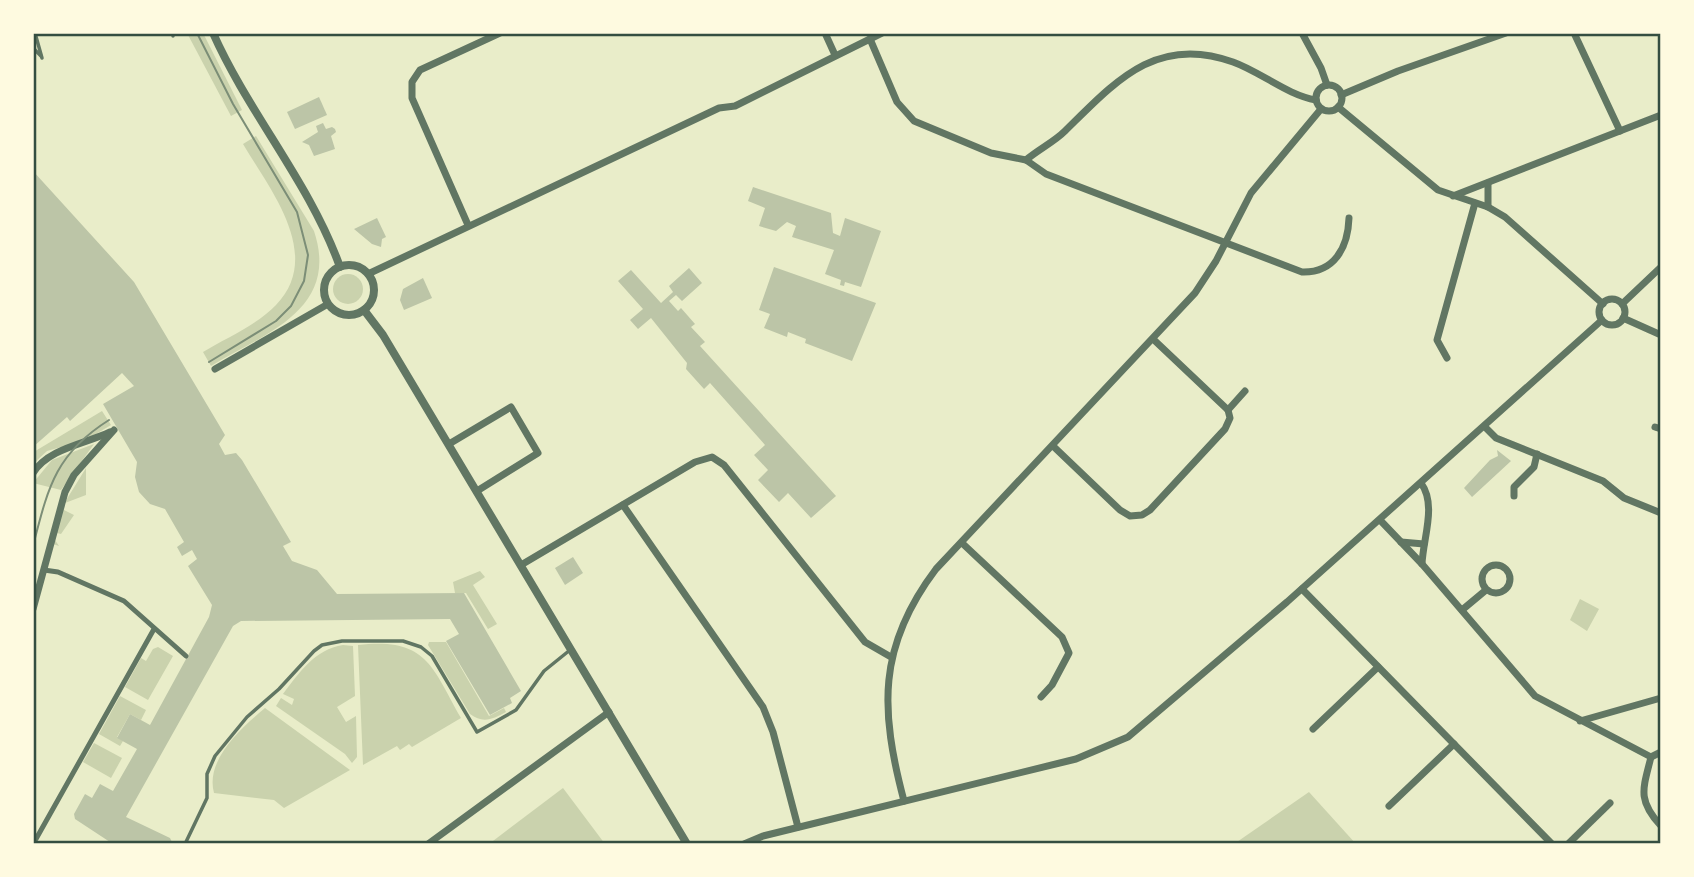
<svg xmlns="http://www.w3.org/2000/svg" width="1694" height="877" font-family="Figtree,sans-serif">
<rect width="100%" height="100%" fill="#e9edc9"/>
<g fill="#cad2ad">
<path d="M187 33H203L242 110 231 116Z"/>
<path d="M256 136 314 231C340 309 266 333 211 366L203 352C226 338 257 325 276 305 324 255 270 190 243 144Z"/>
<circle cx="348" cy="289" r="15"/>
<path d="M102 411 111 425 86 440 47 451 33 464V453L37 450Z"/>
<path d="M94 444 61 490 33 483 52 460Z"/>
<path d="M86 468V495L65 503 64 510 74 515 61 534 57 533 55 540 59 546 53 544 65 502Z"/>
<path d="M480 571 485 577 473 585 497 624 488 629 466 593H455L453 582Z"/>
<path d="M1580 599 1599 609 1587 631 1570 620Z"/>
<path d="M446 642 489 716 504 708 506 712C493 719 483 724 470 714L428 645 429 642Z"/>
<path d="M343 645 353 646 355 696 337 707 346 722 356 716 357 757 352 763 345 754 276 706 281 698 292 705 294 699 283 694C299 673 315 649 343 645Z"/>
<path d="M358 645C427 637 432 667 461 718L412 747 409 744 400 750 397 746 363 765Z"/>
<path d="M158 647 173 656 148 700 125 687 141 658 146 661 153 649Z"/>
<path d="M120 696 146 710 141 720 130 714 117 737 123 741 120 746 99 734Z"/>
<path d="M265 708 350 770 284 808 274 800 214 793C205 760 241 728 265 708Z"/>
<path d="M94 743 122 758 111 778 83 762Z"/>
<path d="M563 788 605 844H489Z"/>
<path d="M1309 792 1356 844H1234Z"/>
</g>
<g fill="#bcc5a7">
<path d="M319 97 327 115 295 129 287 112Z"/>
<path d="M323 123 326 129 332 127 335 129 336 132 331 136 335 149 314 156 309 145 302 142 318 132 316 126Z"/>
<path d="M33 171 134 282 225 435 219 444 225 455 236 453 242 460 291 542 283 546 292 561 317 570 337 594 464 593 521 691 510 698 512 703 490 715 446 641 459 634 450 619 241 621 233 626 126 817 170 838 173 844H113L75 819 74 814 85 794 92 798 100 784 113 791 137 749 117 738 130 714 150 725 209 617 212 605 188 566 197 559 192 550 182 556 177 547 184 542 165 509 150 504 139 492 135 477 137 462 103 404 134 386 122 373 70 421 67 417 33 447Z"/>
<path d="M753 187 831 213 833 233 840 236 845 218 881 231 861 287 845 282 844 286 840 285 841 280 825 274 834 250 792 237 796 226 787 222 776 231 759 226 765 208 748 201Z"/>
<path d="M377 218 386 237 382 239 381 247 372 244 354 229Z"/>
<path d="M774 267 876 303 852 361 805 343 806 339 788 332 787 337 764 328 770 314 759 310Z"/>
<path d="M689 268 702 283 682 301 676 295 669 301 678 311 681 308 695 324 691 327 705 342 700 346 836 496 811 518 788 493 779 502 758 480 768 470 754 455 765 445 710 383 704 389 686 369 687 363 651 318 638 329 630 320 643 309 618 281 631 270 661 303 673 292 669 286Z"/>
<path d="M423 278 432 298 404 310 400 300 403 289Z"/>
<path d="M1497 450 1511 461 1472 497 1464 488 1490 460 1498 456Z"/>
<path d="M573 557 583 573 565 585 555 568Z"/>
</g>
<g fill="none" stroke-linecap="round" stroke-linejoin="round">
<g stroke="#617663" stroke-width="3.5">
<path d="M35 33 42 58"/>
<path d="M173 36V33"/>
<path d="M33 48 41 56"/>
<path d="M33 119H34"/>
<path d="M185 844 207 798V774L215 756 247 717 279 689 314 651 322 645 342 641H403L421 647 432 656 477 732 516 710 544 671 570 650"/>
</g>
<g stroke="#617663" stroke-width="5">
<path d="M44 570 58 572 124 601 186 656"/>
<path d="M36 839 154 629"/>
</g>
<g stroke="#617663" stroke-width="7">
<path d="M825 33 835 55"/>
<path d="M1302 33 1321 68 1327 85"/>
<path d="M1574 33 1620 131"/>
<path d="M870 39 897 102 914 121 991 153 1026 160 1046 174 1302 272C1334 273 1348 248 1349 218"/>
<circle cx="1329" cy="98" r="13"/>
<path d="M1341 95 1398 71 1506 33"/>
<path d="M1338 107 1438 190 1488 207 1505 217 1603 304"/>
<path d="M1026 160C1039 149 1054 142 1065 131 1115 82 1156 34 1233 62 1261 72 1287 95 1316 100"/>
<path d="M1453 196 1661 115"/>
<path d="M1488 207V183"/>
<path d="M468 225 412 98V82L420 70 500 33"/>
<path d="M368 274 719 108 735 106 882 33"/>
<circle cx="1612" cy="312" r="13"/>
<path d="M1622 304 1661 267"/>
<path d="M1623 318 1661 335"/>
<path d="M1447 358 1437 340 1475 203"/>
<path d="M215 369 328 304"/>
<path d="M1228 410 1245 391"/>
<path d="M1485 427 1496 438 1603 481 1624 498 1661 513"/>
<path d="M1655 427 1661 429"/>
<path d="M449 444 511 407 538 453 477 491"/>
<path d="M1053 446 1120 510 1130 516 1142 515 1150 510 1225 429 1230 418 1228 410 1153 339"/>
<path d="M33 473C49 448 85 444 110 432"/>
<path d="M1421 483C1437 505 1423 538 1422 564"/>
<path d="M1514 496V487L1534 467 1537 454"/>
<path d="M623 505 763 707 773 732 798 827"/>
<path d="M1380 520 1422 564 1535 696 1651 757C1643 789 1637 800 1661 826"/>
<path d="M1401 542 1424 544"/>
<path d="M962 543 1062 637 1069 653 1052 685 1041 697"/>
<circle cx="1496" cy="579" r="14"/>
<path d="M521 565 695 462 712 457 724 465 865 642 891 657"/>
<path d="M1302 589 1552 844"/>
<path d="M33 609 65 492 74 475 114 430"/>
<path d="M1462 610 1486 590"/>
<path d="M1580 721 1661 698"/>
<path d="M1313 729 1378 667"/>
<path d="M1651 757 1661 752"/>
<path d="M904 801C880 710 877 647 936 569L1195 293 1216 261 1251 193 1321 109"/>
<path d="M1389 806 1454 744"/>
<path d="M428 844 609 712"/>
<path d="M744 844 763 836 1076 759 1128 737 1287 602 1602 320"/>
<path d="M1568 844 1610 803"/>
</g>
<g stroke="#617663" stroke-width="8">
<path d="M213 33C249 114 310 183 340 267"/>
<circle cx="349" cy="290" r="25"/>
<path d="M364 310 383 335 687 844"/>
</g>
<g stroke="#7c8e77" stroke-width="2">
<path d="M197 33 233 104 297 212 308 255 304 281 291 306 276 321 209 362"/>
<path d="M33 546C48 488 55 454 109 420"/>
</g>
</g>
<rect width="1694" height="877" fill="none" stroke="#fefae0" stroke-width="70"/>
<rect x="35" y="35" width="1624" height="807" fill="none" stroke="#344e41" stroke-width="2.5"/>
</svg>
